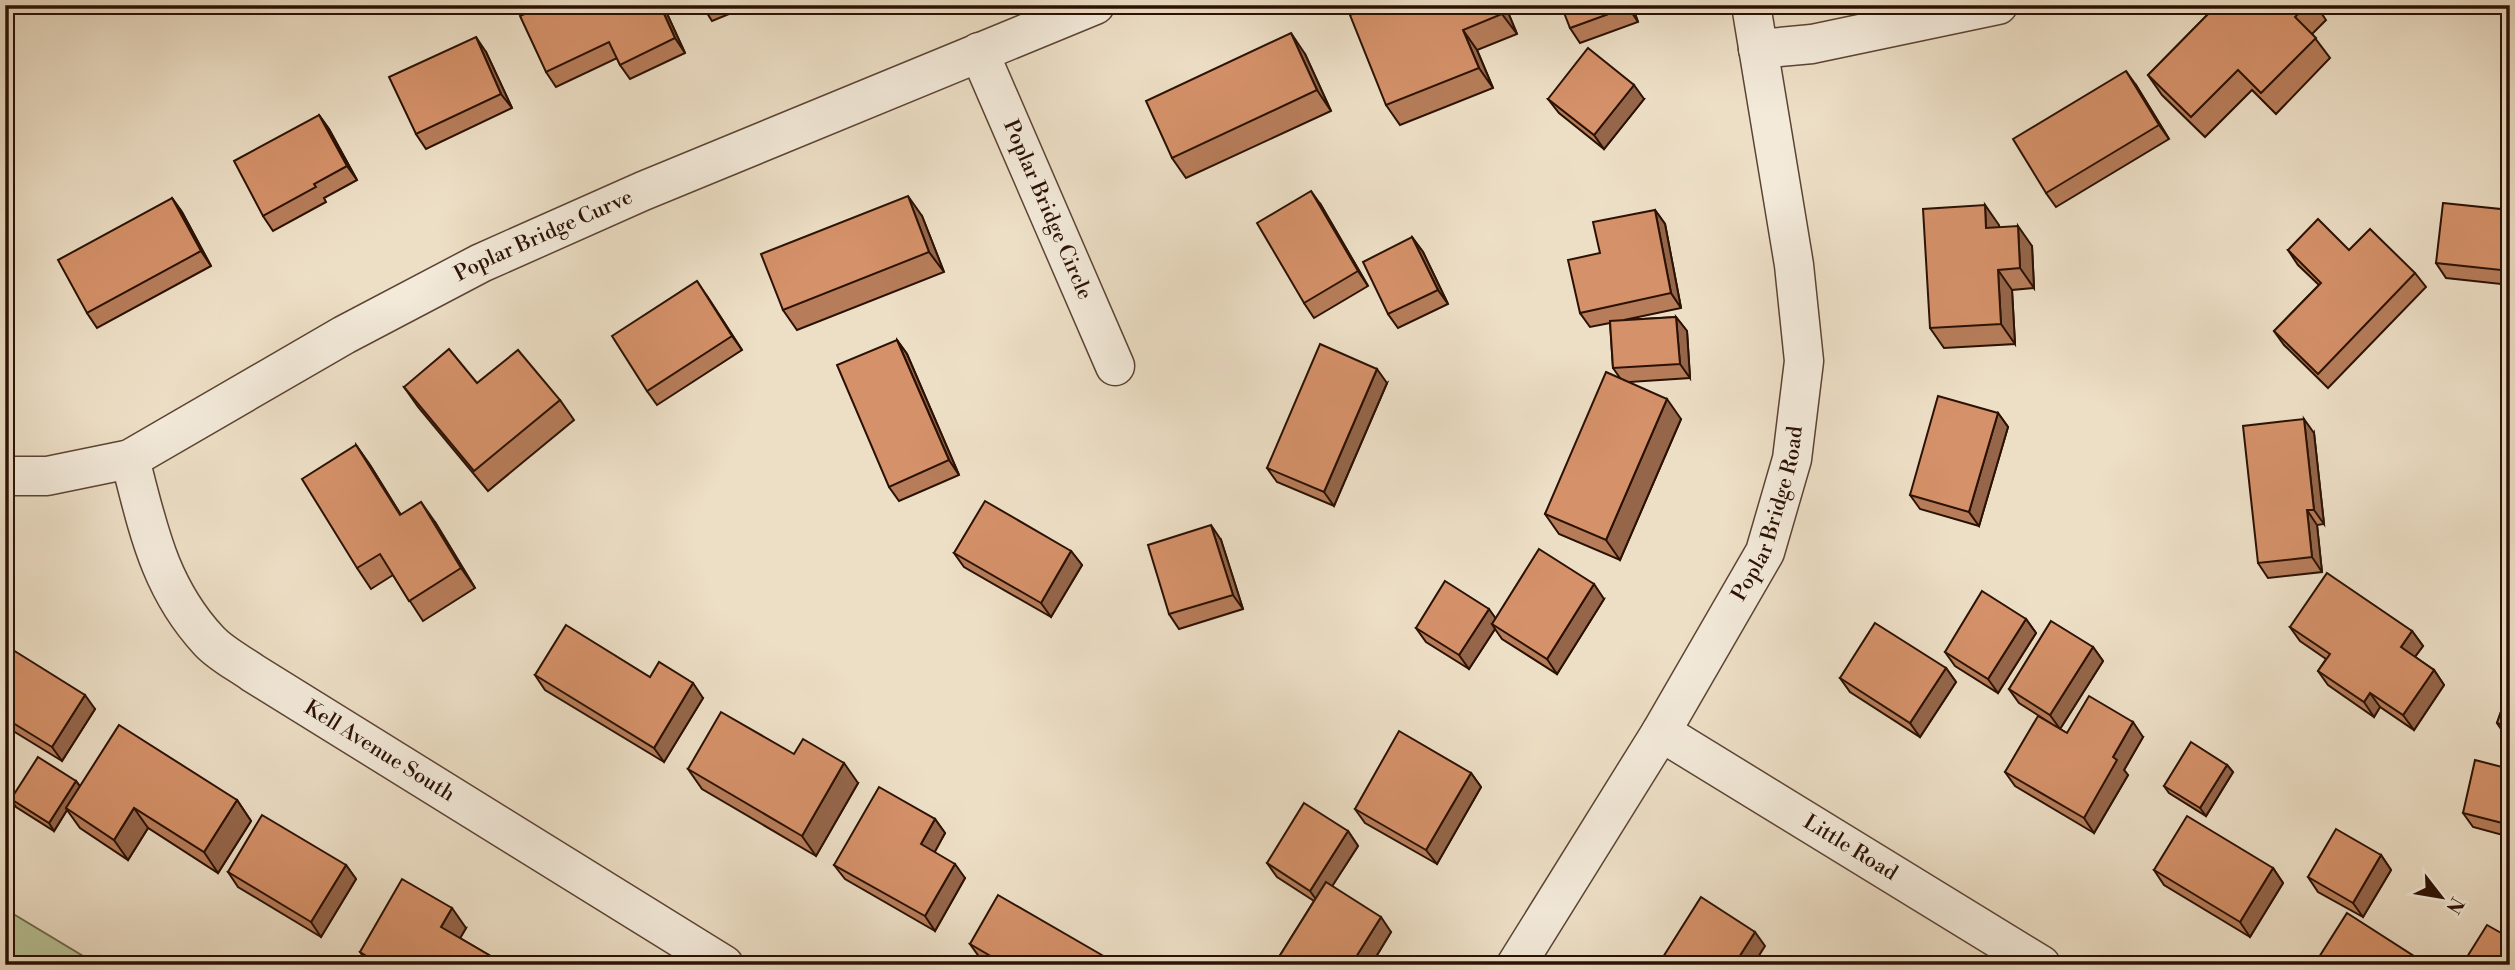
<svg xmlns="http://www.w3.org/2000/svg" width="2515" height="970" font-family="'Libre Bodoni',serif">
<rect width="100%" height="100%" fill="#eddfc6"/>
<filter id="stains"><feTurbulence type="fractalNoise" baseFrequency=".00286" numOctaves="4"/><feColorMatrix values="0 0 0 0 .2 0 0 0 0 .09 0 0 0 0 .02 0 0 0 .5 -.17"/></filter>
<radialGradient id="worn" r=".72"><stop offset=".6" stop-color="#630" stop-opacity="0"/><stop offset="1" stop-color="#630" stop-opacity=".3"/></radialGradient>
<path fill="#b7c296" stroke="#716a4d" stroke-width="2" d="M5 909 98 965H5Z"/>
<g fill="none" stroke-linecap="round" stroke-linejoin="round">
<defs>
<g id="minor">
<path d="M1758 49 1812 44 1998 5"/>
<path id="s1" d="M979 52 1115 366"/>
<path id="s2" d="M130 459C148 528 159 587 209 641 221 654 239 663 253 673L724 965"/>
<path id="s3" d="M5 476H47L130 459 344 335 481 263 643 191 1095 5"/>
<path id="s4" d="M1661 732 2041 965"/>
<path id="s5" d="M1516 965 1661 732 1765 552 1792 459 1804 361 1794 265 1751 5"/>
</g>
</defs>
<use href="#minor" stroke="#5c4434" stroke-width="41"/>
<use href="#minor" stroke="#f3eada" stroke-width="38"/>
</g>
<g fill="#b77d5a" stroke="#2b1104" stroke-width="2">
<path d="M544 5H663L685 53 630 79 620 65 617 58 556 87 546 72Z"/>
<path d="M702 5H751L712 21Z"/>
<path d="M1374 5H1505L1517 34 1477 50 1493 88 1400 125 1386 105Z"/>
<path d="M1632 5 1638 22 1580 43 1570 28Z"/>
<path d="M2217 5H2316L2326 20 2312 34 2330 58 2276 114 2252 90 2205 137 2162 95 2148 75Z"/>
<path d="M486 52 512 108 426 149 416 134Z"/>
<path d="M1305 54 1331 111 1186 178 1172 158Z"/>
<path d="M2136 85 2169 139 2056 207 2046 193Z"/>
<path d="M1548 99H1644L1604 149 1559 113Z"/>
<path d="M319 115 329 129 357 180 324 198 326 202 273 231 263 216Z"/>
<path d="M172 198 182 212 211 266 97 328 87 313Z"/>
<path d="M1321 205 1368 286 1314 318 1304 303Z"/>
<path d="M1985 205 1999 227 2032 246 2034 288 2012 290 2015 344 1944 348 1930 328Z"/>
<path d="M1655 210 1665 224 1681 308 1624 320 1676 317 1687 331 1690 378 1629 382 1681 419 1620 560 1559 534 1545 514 1620 378 1613 368 1610 323 1590 327 1580 313 1600 253Z"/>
<path d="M2510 210V285L2446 278 2436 263Z"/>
<path d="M922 216 944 272 797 330 783 310Z"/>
<path d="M1412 237 1423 252 1448 304 1398 328 1388 314Z"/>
<path d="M2288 250H2349L2415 273 2426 287 2328 388 2284 345 2274 331 2319 285 2298 265Z"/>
<path d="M707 296 742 350 657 405 647 391Z"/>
<path d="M897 340 907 354 959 475 899 501 889 487Z"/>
<path d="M1387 383 1334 506 1277 482 1267 468Z"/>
<path d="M404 387 560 400 574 420 488 491 418 407Z"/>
<path d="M1998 413 2008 427 1979 526 1920 509 1910 495Z"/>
<path d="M2314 433 2324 524 2317 525 2322 572 2268 578 2258 563Z"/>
<path d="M356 445 370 465 401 515 435 522 475 588 423 621 393 575 371 589 357 568Z"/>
<path d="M1221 540 1243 609 1179 629 1169 614Z"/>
<path d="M1071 551 1082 565 1051 617 964 567 954 553Z"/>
<path d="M1604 599 1557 674 1502 639 1495 629 1469 669 1426 642 1416 628 1495 619Z"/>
<path d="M2026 619 2036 633 1998 693 1955 666 1945 652Z"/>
<path d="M2290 627 2412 631 2423 646 2415 657 2434 670 2444 685 2414 730 2380 707 2374 717 2328 685 2318 671 2326 659 2300 641Z"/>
<path d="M5 645 95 709 62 761 5 726Z"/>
<path d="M2093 647 2103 661 2060 729 2067 733 2143 737 2124 770 2128 775 2094 833 2015 786 2005 772 2058 728 2019 703 2009 689Z"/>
<path d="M1946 668 1956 682 1920 737 1850 692 1840 678Z"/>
<path d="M535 675 650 677 703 698 664 762 545 690Z"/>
<path d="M2510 686V739L2507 738 2497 723Z"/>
<path d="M2227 765 2233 772 2206 816 2169 793 2164 786Z"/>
<path d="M688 769 858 783 816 856 702 789Z"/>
<path d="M2510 769V837L2473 827 2463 813Z"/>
<path d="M1471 773 1481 787 1437 864 1365 823 1355 809Z"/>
<path d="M76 781 80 786 237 800 251 821 218 873 148 828 128 860 80 828 67 810 54 831 16 807 11 799Z"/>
<path d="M935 819 945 833 934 852 965 878 935 931 845 879 834 865Z"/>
<path d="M1348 831 1358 846 1332 886 1391 932 1371 965H1284L1279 957 1314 901 1277 877 1267 863Z"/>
<path d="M2381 855 2391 870 2363 917 2318 892 2308 877Z"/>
<path d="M346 865 356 879 321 937 238 887 228 872Z"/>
<path d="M2273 868 2283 883 2250 937 2164 885 2154 870Z"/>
<path d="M466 928 460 938 506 965H369L360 952Z"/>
<path d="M970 944 1112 965H991L980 958Z"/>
</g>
<g fill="#95664a" stroke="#2b1104" stroke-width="2">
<path d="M660 5H663L685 53 675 38Z"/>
<path d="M1499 5H1505L1517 34 1502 14Z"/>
<path d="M1627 5H1632L1638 22 1628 7Z"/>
<path d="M1463 30 1477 50 1493 88 1479 68Z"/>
<path d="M1291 33 1305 54 1331 111 1317 90Z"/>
<path d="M476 37 486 52 512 108 501 94Z"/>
<path d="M2126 71 2136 85 2169 139 2159 125Z"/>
<path d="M1634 85 1644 99 1604 149 1594 135Z"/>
<path d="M319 115 329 129 357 180 347 166Z"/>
<path d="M1311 191 1321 205 1368 286 1358 271Z"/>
<path d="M908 196 922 216 944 272 929 252Z"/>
<path d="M172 198 182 212 211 266 201 251Z"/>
<path d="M1985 205 1999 225 2000 248 1986 228Z"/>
<path d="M1655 210 1665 224 1681 308 1671 293Z"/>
<path d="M2018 226 2032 246 2034 288 2020 268Z"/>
<path d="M1412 237 1423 252 1448 304 1438 290Z"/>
<path d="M1998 270 2012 290 2015 344 2001 324Z"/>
<path d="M697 281 707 296 742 350 732 336Z"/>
<path d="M1676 317 1687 331 1690 378 1680 364Z"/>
<path d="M897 340 907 354 959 475 949 460Z"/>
<path d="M1377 369 1387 383 1334 506 1324 492Z"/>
<path d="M1667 399 1681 419 1620 560 1606 540Z"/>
<path d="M1998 413 2008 427 1979 526 1969 512Z"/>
<path d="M2304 419 2314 433 2324 524 2314 510Z"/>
<path d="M356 445 370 465 414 536 400 515Z"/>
<path d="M421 502 435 522 475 588 461 568Z"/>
<path d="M2307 510 2317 525 2322 572 2312 557Z"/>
<path d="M1211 525 1221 540 1243 609 1233 595Z"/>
<path d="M1071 551 1082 565 1051 617 1041 603Z"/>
<path d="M1594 584 1604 599 1557 674 1547 659Z"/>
<path d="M1489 609 1499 623 1492 624 1495 629 1469 669 1459 655Z"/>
<path d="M2026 619 2036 633 1998 693 1988 679Z"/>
<path d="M2412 631 2423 646 2411 662 2401 647Z"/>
<path d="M2093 647 2103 661 2060 729 2050 715Z"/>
<path d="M1946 668 1956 682 1920 737 1910 723Z"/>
<path d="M2434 670 2444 685 2414 730 2403 715Z"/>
<path d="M693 683 703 698 664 762 654 748Z"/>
<path d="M2370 693 2380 707 2374 717 2364 702Z"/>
<path d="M85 695 95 709 62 761 52 747Z"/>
<path d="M2133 722 2143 737 2124 770 2128 775 2094 833 2084 818 2113 757Z"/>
<path d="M844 763 858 783 816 856 802 836Z"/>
<path d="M2227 765 2233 772 2206 816 2200 808Z"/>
<path d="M1471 773 1481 787 1437 864 1426 850Z"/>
<path d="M76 781 81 788 66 808 67 810 54 831 49 823Z"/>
<path d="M237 800 251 821 218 873 204 852Z"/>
<path d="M134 808 148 828 128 860 114 840Z"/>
<path d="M935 819 945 833 931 859 921 844Z"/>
<path d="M1348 831 1358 846 1320 905 1310 891Z"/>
<path d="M2381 855 2391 870 2363 917 2353 903Z"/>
<path d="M955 864 965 878 935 931 925 916Z"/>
<path d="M346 865 356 879 321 937 311 922Z"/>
<path d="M2273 868 2283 883 2250 937 2240 922Z"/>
<path d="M452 908 466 928 455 947 441 927Z"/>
<path d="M1381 917 1391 932 1371 965H1351Z"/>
<path d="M1755 932 1765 946 1753 965H1734Z"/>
<path d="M1107 958 1112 965H1103Z"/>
</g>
<g fill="#d59169" stroke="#2b1104" stroke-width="2">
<path d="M544 5H660L675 38 620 65 609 42 546 72 520 16Z"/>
<path d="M1374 5H1499L1502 14 1463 30 1479 68 1386 105 1350 15Z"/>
<path d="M1561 5H1627L1628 7 1570 28Z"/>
<path d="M2217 5H2307L2295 17 2316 38 2261 93 2238 70 2191 117 2148 75Z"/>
<path d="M1291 33 1317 90 1172 158 1146 101Z"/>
<path d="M476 37 501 94 416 134 389 77Z"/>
<path d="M1588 48 1634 85 1594 135 1548 99Z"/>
<path d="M2126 71 2159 125 2046 193 2013 139Z"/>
<path d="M319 115 347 166 314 184 316 187 263 216 234 161Z"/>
<path d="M1311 191 1358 271 1304 303 1257 223Z"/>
<path d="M908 196 929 252 783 310 761 254Z"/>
<path d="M172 198 201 251 87 313 58 260Z"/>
<path d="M2443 203 2510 210V271L2436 263Z"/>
<path d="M1985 205 1986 228 2018 226 2020 268 1998 270 2001 324 1930 328 1923 209Z"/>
<path d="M1655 210 1671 293 1580 313 1568 260 1600 253 1593 222Z"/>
<path d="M2318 219 2349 250 2370 229 2415 273 2318 374 2274 331 2321 283 2288 250Z"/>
<path d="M1412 237 1438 290 1388 314 1363 262Z"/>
<path d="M697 281 732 336 647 391 612 336Z"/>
<path d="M1676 317 1680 364 1613 368 1610 321Z"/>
<path d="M897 340 949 460 889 487 837 365Z"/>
<path d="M1320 344 1377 369 1324 492 1267 468Z"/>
<path d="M449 349 477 383 518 350 560 400 474 471 404 387Z"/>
<path d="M1606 372 1667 399 1606 540 1545 514Z"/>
<path d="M1938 396 1998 413 1969 512 1910 495Z"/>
<path d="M2304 419 2314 510H2307L2312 557 2258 563 2243 426Z"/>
<path d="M356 445 400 515 421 502 461 568 409 601 380 554 357 568 302 479Z"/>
<path d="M985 501 1071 551 1041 603 954 553Z"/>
<path d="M1211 525 1233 595 1169 614 1148 545Z"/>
<path d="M1539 549 1594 584 1547 659 1492 624Z"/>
<path d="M2327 573 2412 631 2401 647 2434 670 2403 715 2370 693 2364 702 2318 671 2330 654 2290 627Z"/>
<path d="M1445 581 1489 609 1459 655 1416 628Z"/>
<path d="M1982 591 2026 619 1988 679 1945 652Z"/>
<path d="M2051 621 2093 647 2050 715 2009 689Z"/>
<path d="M1875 623 1946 668 1910 723 1840 678Z"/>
<path d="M566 625 650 677 659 662 693 683 654 748 535 675Z"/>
<path d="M5 645 85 695 52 747 5 718Z"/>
<path d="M2510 686V728L2497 723Z"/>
<path d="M2089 696 2133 722 2113 757 2117 760 2084 818 2005 772 2038 716 2067 733Z"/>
<path d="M721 712 794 754 803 739 844 763 802 836 688 769Z"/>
<path d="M119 725 237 800 204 852 134 808 114 840 66 808Z"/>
<path d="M1399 731 1471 773 1426 850 1355 809Z"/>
<path d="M2191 742 2227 765 2200 808 2164 786Z"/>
<path d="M38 757 76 781 49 823 11 799Z"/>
<path d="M2475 760 2510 769V825L2463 813Z"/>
<path d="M879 787 935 819 921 844 955 864 925 916 834 865Z"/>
<path d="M1304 803 1348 831 1310 891 1267 863Z"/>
<path d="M262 815 346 865 311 922 228 872Z"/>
<path d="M2187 816 2273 868 2240 922 2154 870Z"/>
<path d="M2336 829 2381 855 2353 903 2308 877Z"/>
<path d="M402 879 452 908 441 927 506 965H381L360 952Z"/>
<path d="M1326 882 1381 917 1351 965H1291L1279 957Z"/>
<path d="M998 895 1107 958 1103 965H1006L970 944Z"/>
<path d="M1701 897 1755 932 1734 965H1658Z"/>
<path d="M2347 913 2420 960 2418 965H2314Z"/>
<path d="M2487 925 2510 938V965H2462Z"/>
</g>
<g text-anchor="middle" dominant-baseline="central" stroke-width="7" stroke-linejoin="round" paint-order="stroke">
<g font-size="21" fill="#2b1104" stroke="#f3eada">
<text stroke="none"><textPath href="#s1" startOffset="172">Poplar Bridge Circle</textPath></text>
<text stroke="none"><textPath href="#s3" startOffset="597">Poplar Bridge Curve</textPath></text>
<text stroke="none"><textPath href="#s5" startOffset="520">Poplar Bridge Road</textPath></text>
<text stroke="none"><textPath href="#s2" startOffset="404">Kell Avenue South</textPath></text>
<text stroke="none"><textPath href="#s4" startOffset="222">Little Road</textPath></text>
</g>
</g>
<rect width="2515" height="970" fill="none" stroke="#eddfc6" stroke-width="28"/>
<rect x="7" y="7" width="2501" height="956" fill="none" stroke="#2b1104" stroke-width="3.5"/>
<rect x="14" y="14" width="2487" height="942" fill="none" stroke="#2b1104" stroke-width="2"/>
<g transform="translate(2441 897) rotate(121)" stroke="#f3eada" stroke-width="5" paint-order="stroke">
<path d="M0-5L12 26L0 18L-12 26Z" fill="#2b1104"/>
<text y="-10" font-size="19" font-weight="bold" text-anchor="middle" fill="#2b1104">N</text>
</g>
<rect width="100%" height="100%" filter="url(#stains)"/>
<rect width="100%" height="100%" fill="url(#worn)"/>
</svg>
